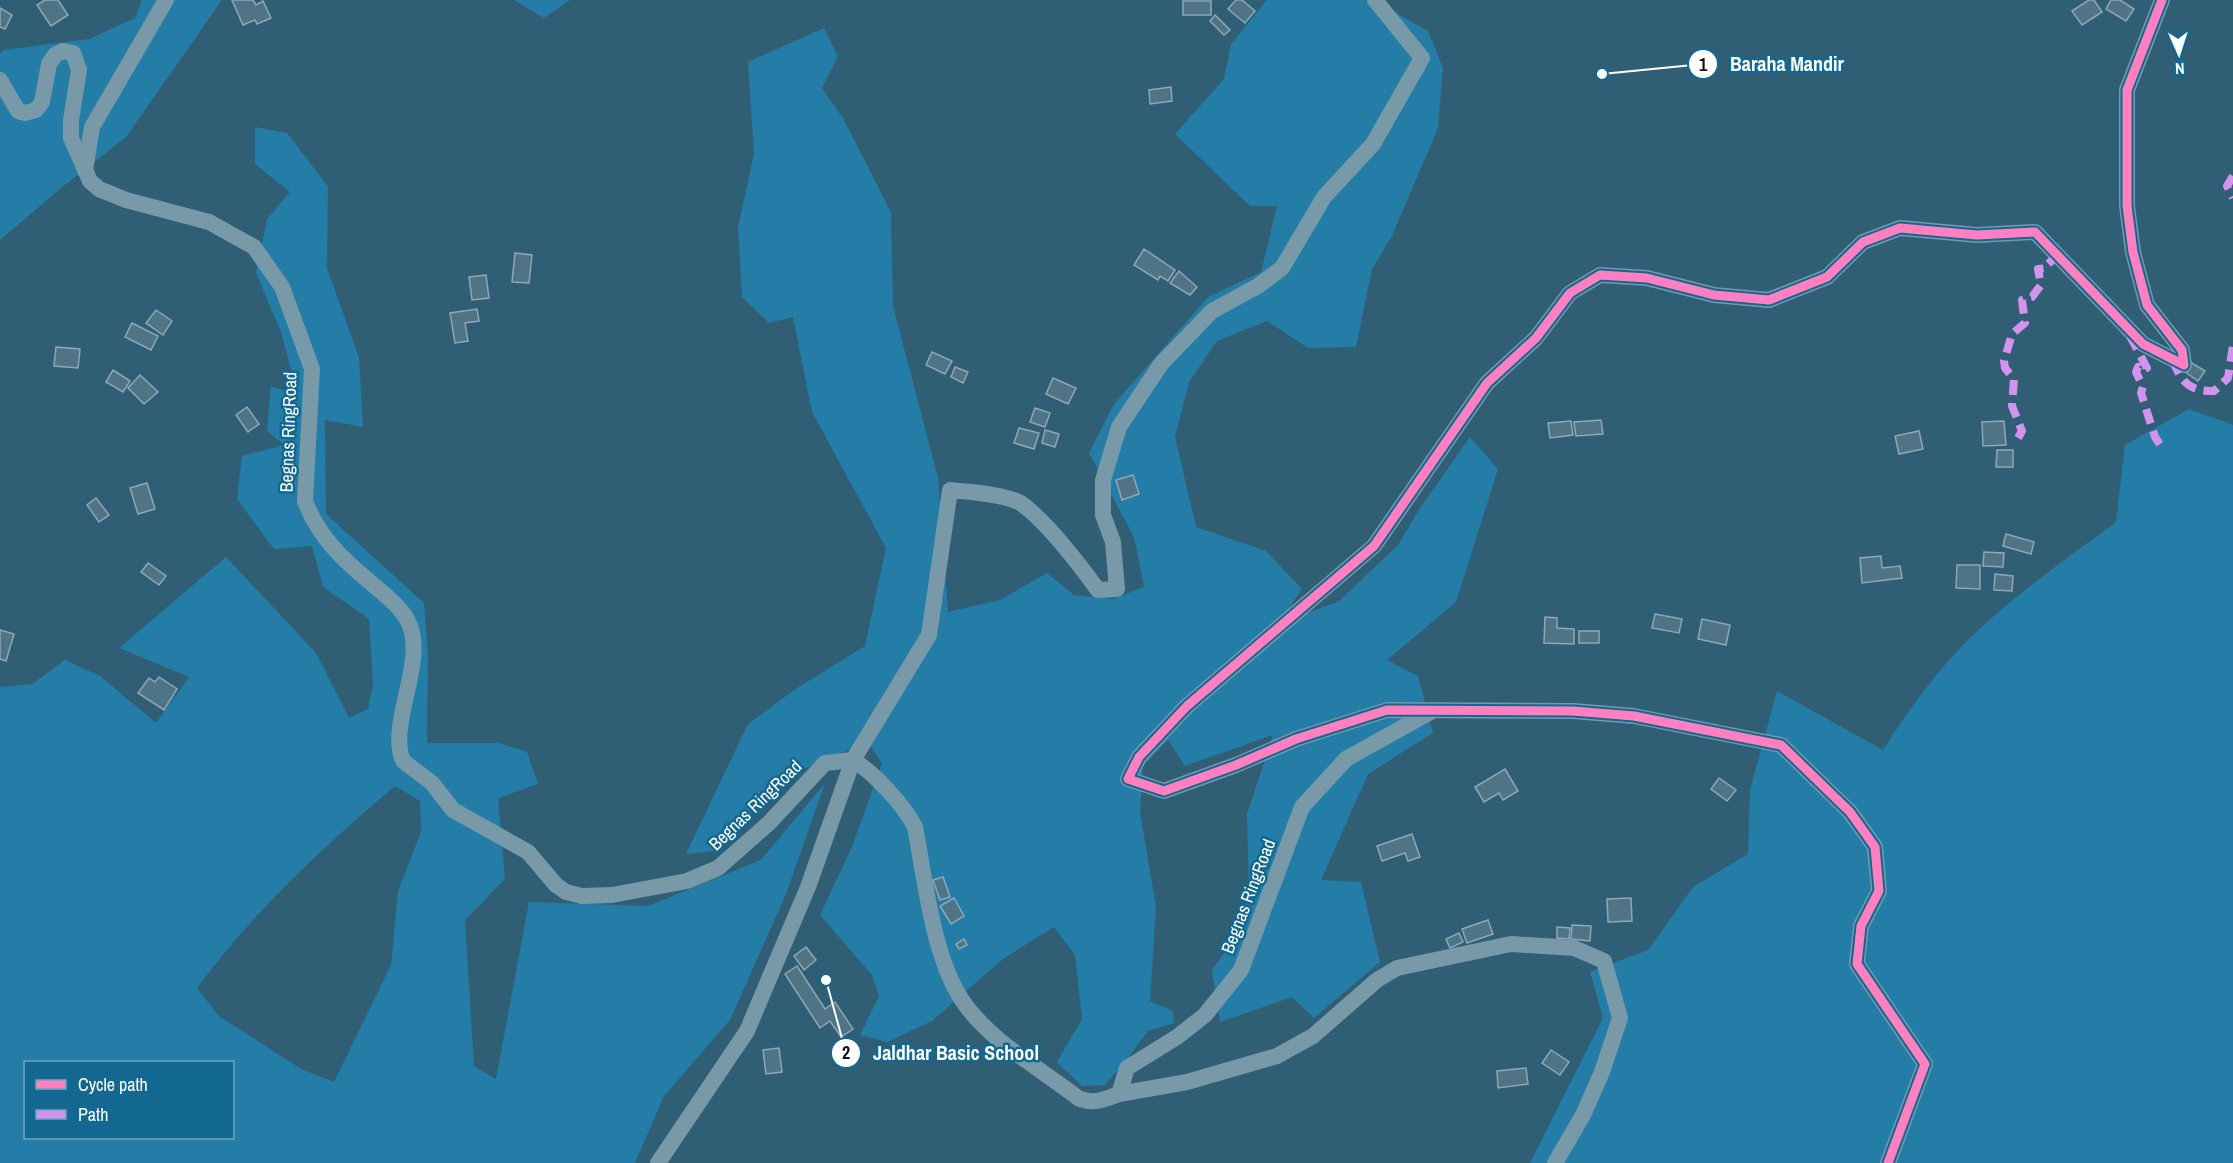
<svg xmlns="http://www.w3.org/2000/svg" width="2233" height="1163" font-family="'Archivo Narrow',sans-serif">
<rect width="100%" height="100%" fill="#305e75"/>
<g fill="#247da7" fill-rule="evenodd">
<path d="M142 0H222L126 137 61 188 0 240V54L3 50 89 39 135 18Z"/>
<path d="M514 0H570L544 18Z"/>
<path d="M1267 0H1373L1428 31 1443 68 1438 128 1392 236 1372 269 1356 347 1308 348 1267 321 1217 341 1189 382 1175 437 1196 527 1266 551 1302 589 1278 624 1339 601 1398 545 1420 508 1470 437 1498 469 1456 602 1387 660 1418 676 1433 733 1368 774 1321 880 1361 882 1380 962 1314 1018 1292 997 1220 1022 1212 970 1236 936 1249 894 1247 814 1273 735 1185 766 1168 740 1143 766 1140 812 1156 907 1150 1001 1173 1011 1174 1023 1148 1031 1122 1066 1104 1085 1082 1086 1057 1062 1082 1019 1075 955 1054 927 1003 959 932 1021 887 1042 860 1035 879 996 872 975 820 915 852 847 882 763 868 742 791 774 713 851 686 854 748 724 794 690 865 646 886 548 812 412 793 317 769 323 742 297 738 228 754 154 748 62 824 28 838 57 822 88 844 120 891 212 893 306 938 478 948 612 1000 600 1047 573 1074 595 1113 599 1144 587 1134 537 1089 453 1114 404 1208 297 1261 272 1277 206H1250L1175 134 1224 79 1231 44Z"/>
<path d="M255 127 287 133 328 186 327 268 359 358 363 427 325 420 326 514 424 603 428 656 427 743H499L527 752 538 784 498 798 505 879 465 920 474 1066 496 1079 529 902 648 906 761 860 825 783 786 894 730 1020 664 1096 635 1163H0V687L32 684 65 660 100 676 156 723 189 677 119 648 226 557 316 653 349 718 368 709 373 683 369 619 323 587 312 546 274 549 237 499 242 456 284 445 267 431 271 386 298 395 281 332 256 273 267 219 290 192 255 164ZM395 786 420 801 421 832 398 891 391 965 334 1082 301 1069 219 1016 197 988C252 913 324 846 395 786ZM26 1062H232V1138H26Z"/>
<path d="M2189 409 2233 425V1163H1530L1603 1018 1590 972 1648 950 1693 887 1748 854 1750 790 1777 691 1883 750C1909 709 1938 669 1973 635 2017 593 2067 558 2116 522L2125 445Z"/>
</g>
<g fill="#4f7486" stroke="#8da8b6" stroke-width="1.5">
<path d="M45 0H58L68 15 51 26 37 5Z"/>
<path d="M232 0H253L256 5 263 1 271 18 257 24 255 20 243 25Z"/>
<path d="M1236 0H1242L1255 11 1245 23 1228 9Z"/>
<path d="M2089 0H2094L2102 12 2082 25 2072 11Z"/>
<path d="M2111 0H2120L2134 9 2126 21 2106 9Z"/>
<rect x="1183" y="1" width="28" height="14"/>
<path d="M0 8 12 15 5 29 0 27Z"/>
<path d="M1215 15 1230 30 1224 35 1210 21Z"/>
<path d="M1171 87 1172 101 1150 104 1149 90Z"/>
<path d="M1144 249 1175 270 1168 281 1160 276 1158 280 1134 265Z"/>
<path d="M515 253 532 255 529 283 512 282Z"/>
<path d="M1179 271 1197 287 1190 295 1170 283Z"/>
<path d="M486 275 489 298 472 300 469 277Z"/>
<path d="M477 309 479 321 465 323 468 341 455 343 450 313Z"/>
<path d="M156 310 172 321 163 335 146 323Z"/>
<path d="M132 323 158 336 151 350 125 337Z"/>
<path d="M56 347 80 349 78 368 54 366Z"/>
<path d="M932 352 952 361 945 374 926 365Z"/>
<path d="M2190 362 2205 371 2198 381 2184 371Z"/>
<path d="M955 367 968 372 963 383 951 377Z"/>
<path d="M113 370 130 381 123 392 106 382Z"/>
<path d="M140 375 158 392 144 404 128 388Z"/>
<path d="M1053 378 1076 388 1068 404 1046 394Z"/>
<path d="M247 407 259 424 248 432 236 415Z"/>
<path d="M1035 408 1050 413 1045 427 1030 422Z"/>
<path d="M1601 420 1603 434 1576 436 1574 422Z"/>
<path d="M1571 421 1573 435 1550 438 1548 423Z"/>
<path d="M2004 421 2006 445 1983 446 1982 422Z"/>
<path d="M1019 428 1039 433 1034 449 1014 443Z"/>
<path d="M1045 430 1059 434 1055 447 1042 443Z"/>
<path d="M1919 431 1923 449 1899 454 1895 436Z"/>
<path d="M1997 450H2013V467H1996Z"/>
<path d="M1133 475 1139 494 1122 500 1116 480Z"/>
<path d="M147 483 155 509 138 514 130 488Z"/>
<path d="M96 498 109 515 99 522 87 505Z"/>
<path d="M2006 534 2034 542 2031 554 2003 546Z"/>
<path d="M1984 552 2004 553 2003 567 1983 566Z"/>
<path d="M1881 556 1882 568 1900 566 1902 578 1862 583 1860 558Z"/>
<path d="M148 563 166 576 159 585 141 572Z"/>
<path d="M1957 565H1980V589L1956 588Z"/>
<path d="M1995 574 2013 576 2012 591 1994 590Z"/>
<path d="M1655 614 1682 619 1679 633 1652 628Z"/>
<path d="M1545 617 1557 618V628L1574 629V644L1544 643Z"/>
<path d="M1702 619 1730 625 1726 645 1698 639Z"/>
<path d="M0 630 14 634 6 661 0 659Z"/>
<rect x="1579" y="631" width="20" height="12"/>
<path d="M159 677 177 689 164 710 138 693 149 678 155 682Z"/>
<path d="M1505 769 1518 791 1503 800 1499 793 1484 802 1475 787Z"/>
<path d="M1719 778 1736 790 1727 801 1711 789Z"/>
<path d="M1412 834 1420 857 1408 861 1405 853 1382 861 1377 846Z"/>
<path d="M943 877 950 897 940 900 933 880Z"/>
<path d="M954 898 964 916 951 924 940 906Z"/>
<path d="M1631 898 1632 921 1608 922 1607 899Z"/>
<path d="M1488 920 1493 934 1467 943 1462 929Z"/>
<path d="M1572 925 1591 926 1590 941 1571 939Z"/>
<path d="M1557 927 1570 928 1569 939 1557 938Z"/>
<path d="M1459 933 1463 942 1450 948 1446 939Z"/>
<path d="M964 939 967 945 959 949 956 944Z"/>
<path d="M806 947 816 960 804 970 794 956Z"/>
<path d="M797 966 825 1009 835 1002 853 1029 841 1037 830 1021 820 1028 785 974Z"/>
<path d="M779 1048 782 1072 766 1074 763 1050Z"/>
<path d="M1551 1050 1569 1062 1560 1075 1542 1063Z"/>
<path d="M1526 1068 1528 1084 1498 1088 1497 1071Z"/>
</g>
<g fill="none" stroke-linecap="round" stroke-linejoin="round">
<g stroke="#7899a8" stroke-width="16">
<path d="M0 80 18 111 25 113 36 110 42 102 49 64 55 55 63 51 73 53 79 70 71 120V138L90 181 99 189 126 200 209 222 254 247 282 287 312 369 305 501C318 536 342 559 370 582 384 594 399 605 408 621 428 661 387 723 403 761L432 783 453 810 528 852 556 885 566 892 582 896 612 895 687 881 718 868 769 823 825 763 853 760C874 773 904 805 915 827 925 879 933 957 962 1000 989 1041 1040 1068 1078 1098 1093 1105 1105 1099 1119 1094L1127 1068 1177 1037 1205 1015 1241 970 1302 807 1346 759 1432 711"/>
<path d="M85 171 92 127 166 0"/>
<path d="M1119 1094 1187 1082 1277 1056 1313 1036 1377 980 1397 968 1511 944 1574 948 1604 961 1620 1018 1602 1072 1583 1115 1555 1163"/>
<path d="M658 1163 747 1031 808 887 853 760 929 635 950 490C968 492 1007 494 1022 504 1048 523 1079 564 1098 590L1117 589 1113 542 1103 515V480L1119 427 1161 364 1212 311 1258 286 1282 268 1324 197 1373 144 1422 58 1375 0"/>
<path d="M1888 1163 1925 1064 1857 964 1861 926 1879 891 1875 847 1850 812 1781 745 1634 716 1573 711 1387 710 1296 739 1236 765 1164 791 1128 779 1139 757 1187 706 1374 546 1487 383 1536 338 1570 293 1600 275 1647 278 1714 295 1769 300 1827 277 1863 242 1900 228 1977 235 2035 232 2143 344 2184 365 2182 350 2147 305 2133 252 2127 206V90L2162 0"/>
</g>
<g stroke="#d193ec" stroke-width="8" stroke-dasharray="15 8" stroke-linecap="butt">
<path d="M2233 176 2227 186 2233 198"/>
<path d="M2130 336 2147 368 2141 370 2138 367 2136 372 2143 387 2141 393 2155 437 2161 446"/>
<path d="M2173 360C2180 381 2190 392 2214 391L2228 378 2233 345"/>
<path d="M2018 438 2022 431 2012 406 2014 379 2005 368 2004 361 2012 334 2025 323 2022 300 2032 297 2041 285 2038 269 2047 268 2048 264 2059 254"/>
</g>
<defs>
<path id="cycleway" d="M1888 1163 1925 1064 1857 964 1861 926 1879 891 1875 847 1850 812 1781 745 1634 716 1573 711 1387 710 1296 739 1236 765 1164 791 1128 779 1139 757 1187 706 1374 546 1487 383 1536 338 1570 293 1600 275 1647 278 1714 295 1769 300 1827 277 1863 242 1900 228 1977 235 2035 232 2143 344 2184 365 2182 350 2147 305 2133 252 2127 206V90L2162 0"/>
</defs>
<use href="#cycleway" stroke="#136892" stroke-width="13"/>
<use href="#cycleway" stroke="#ff80c0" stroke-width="9"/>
</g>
<g text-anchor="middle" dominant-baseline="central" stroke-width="5" stroke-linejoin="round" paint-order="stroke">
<g font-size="18" fill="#fff" stroke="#136892">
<text transform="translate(288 432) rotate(-88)">Begnas RingRoad</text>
<text transform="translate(755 805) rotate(-44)">Begnas RingRoad</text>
<text transform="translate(1248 896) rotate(-69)">Begnas RingRoad</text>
</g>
</g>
<path fill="none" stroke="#fff" stroke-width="2" d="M1602 74L1703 64M826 980L846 1053"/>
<g fill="#fff" stroke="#136892" stroke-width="2">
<circle cx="1602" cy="74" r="6"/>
<circle cx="826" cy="980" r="6"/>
<circle cx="1703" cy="64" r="15"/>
<circle cx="846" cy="1053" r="15"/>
</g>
<g font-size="18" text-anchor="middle" font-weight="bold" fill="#111">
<text x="1703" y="71">1</text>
<text x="846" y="1059">2</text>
</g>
<g font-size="20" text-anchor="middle" font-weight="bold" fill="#fff" stroke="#136892" stroke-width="5" stroke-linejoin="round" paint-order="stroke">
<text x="1787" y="71">Baraha Mandir</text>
<text x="956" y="1060">Jaldhar Basic School</text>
</g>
<rect x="24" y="1061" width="210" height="78" fill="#136892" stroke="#71a4be" stroke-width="1.5"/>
<rect x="36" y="1080" width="30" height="9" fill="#ff80c0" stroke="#71a4be" stroke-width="1.5"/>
<text x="78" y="1091" font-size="18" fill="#ffffff">Cycle path</text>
<rect x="36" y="1110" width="30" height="9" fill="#d193ec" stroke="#71a4be" stroke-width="1.5"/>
<text x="78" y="1121" font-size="18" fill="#ffffff">Path</text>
<g transform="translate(2179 54) rotate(177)" stroke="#136892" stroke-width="4.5" paint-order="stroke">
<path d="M0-4.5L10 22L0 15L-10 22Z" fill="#ffffff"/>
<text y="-9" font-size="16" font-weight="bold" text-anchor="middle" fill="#ffffff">N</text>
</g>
</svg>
